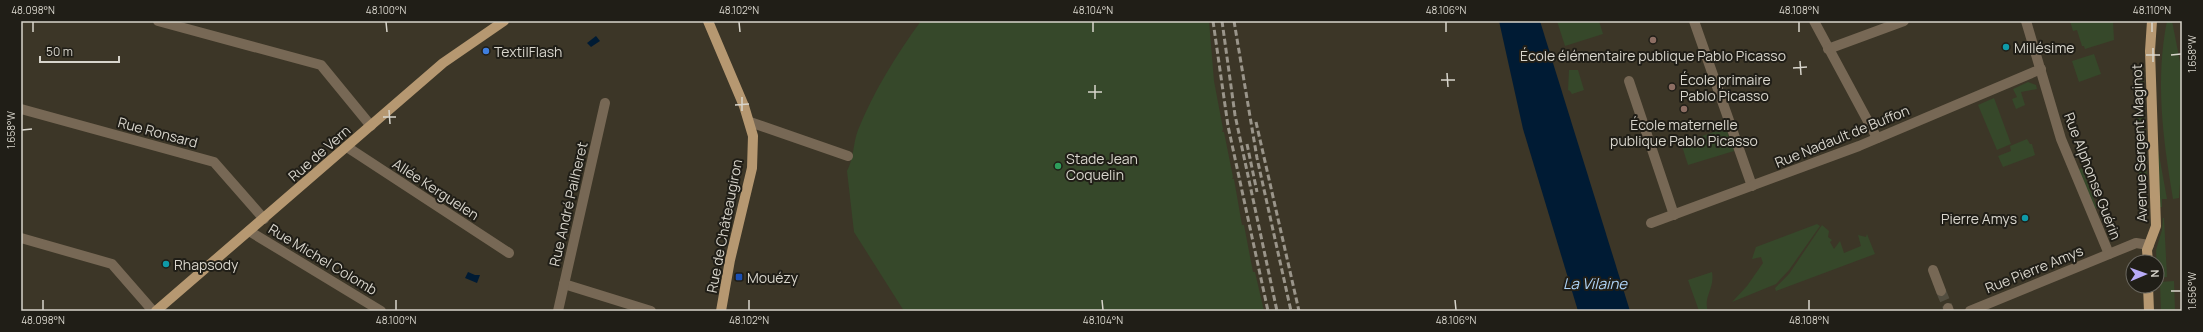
<svg xmlns="http://www.w3.org/2000/svg" width="2203" height="332" font-family="Manrope,sans-serif">
<rect width="100%" height="100%" fill="#3c3627"/>
<g fill="#36482a">
<path d="M921 21H1209L1214 81 1223 129 1222 132H1224L1233 177 1232 179H1234L1242 225H1244L1253 272H1255L1264 311H904L854 232 847 171C854 158 853 143 858 130 874 91 896 55 921 21Z"/>
<path d="M1557 21H1599L1603 34 1565 46Z"/>
<path d="M2070 21H2113L2114 40 2085 49 2084 46H2082L2077 30 2073 31Z"/>
<path d="M2167 21H2172L2181 67 2182 155 2179 198 2173 199C2163 140 2155 80 2167 21Z"/>
<path d="M2094 54 2101 74 2079 82 2072 61Z"/>
<path d="M2143 69 2146 149H2144V155H2146L2147 176H2139L2137 116H2140L2139 111H2136L2135 70Z"/>
<path d="M1569 70H1578L1584 90 1572 94 1570 91 1568 90Z"/>
<path d="M2028 82 2036 85 2037 89 2021 92 2025 105 2016 109 2012 99 2017 97 2013 89Z"/>
<path d="M1994 98 2011 144 1997 150 1978 105Z"/>
<path d="M1726 128 1734 151 1688 165 1681 143Z"/>
<path d="M2027 139 2030 144H2032L2035 155 2003 167 1998 156 2011 151 2010 146Z"/>
<path d="M2158 149 2167 199H2162V207H2159Z"/>
<path d="M2082 168 2097 208 2093 209 2077 170Z"/>
<path d="M2163 218H2164L2167 277 2157 278 2156 250 2162 230Z"/>
<path d="M1817 224 1820 226 1789 270 1776 284 1732 302 1747 286 1763 263 1761 257 1752 259 1756 247Z"/>
<path d="M1822 225 1829 231 1828 237 1832 240 1830 242 1834 249 1840 241 1844 253 1861 246 1858 235 1866 237 1867 234 1875 254 1776 291 1775 288 1789 274Z"/>
<path d="M1712 272C1715 289 1703 296 1708 311H1699L1688 280Z"/>
<path d="M2174 281 2175 311H2161L2160 282Z"/>
</g>
<g fill="#001b34">
<path d="M1499 21H1540L1630 311H1578L1523 129Z"/>
<path d="M596 36 600 41 591 47 587 43Z"/>
<path d="M468 272 475 275H480L477 283 465 278Z"/>
</g>
<g fill="none" stroke-linecap="round" stroke-linejoin="round">
<path stroke="#534e40" stroke-width="10" stroke-dasharray="10 5" stroke-linecap="butt" d="M1941 291 1948 308"/>
<g stroke="#776855" stroke-width="10">
<path d="M158 21 321 65 371 126"/>
<path d="M1694 21 1752 186"/>
<path d="M1814 21 1877 138"/>
<path d="M2026 21 2061 139 2109 254"/>
<path d="M1828 49 1904 21"/>
<path d="M1629 81 1674 215"/>
<path d="M21 109 214 162 264 219"/>
<path d="M750 122 848 156"/>
<path d="M347 147 509 253"/>
<path d="M1651 223 1859 146 2041 69"/>
<path d="M249 231 381 311"/>
<path d="M21 238 112 264 153 311"/>
<path d="M1933 270 1941 291"/>
<path d="M564 284 651 311"/>
<path d="M1948 308 1949 311"/>
<path d="M558 311 605 103"/>
<path d="M1970 311 2136 243 2149 245"/>
</g>
<g stroke="#b69871" stroke-width="10">
<path d="M708 21 744 106 753 136 752 168 730 260 721 311"/>
<path d="M2148 262 2147 250 2156 226 2150 51 2152 21"/>
<path d="M2148 286 2149 311"/>
<path d="M156 311 443 63 504 21"/>
</g>
<g stroke="#9a958a" stroke-width="3" stroke-dasharray="6 3" stroke-linecap="butt">
<path d="M1213 21 1228 126 1268 311"/>
<path d="M1222 21 1235 115 1277 311"/>
<path d="M1234 21 1257 158 1291 311"/>
<path d="M1256 122 1299 311"/>
<path d="M1247 144 1257 192"/>
</g>
</g>
<path fill="none" stroke="#d8d5cc" stroke-width="1.5" d="M33 22V32M386 22 387 32M739 22 740 32M1093 22V32M1446 22V32M1799 22V32M2152 22V32M2153 48V62M2146 55H2160M2171 55 2181 54M1800 61 1801 75M1793 68 1807 67M1447 73 1448 87M1441 80H1455M1095 85V99M1088 92H1102M742 97V111M735 105 749 104M389 110 390 124M383 117H396M22 130 32 129M2171 291H2181M43 300V310M396 300V310M749 300V310M1102 300 1103 310M1455 300 1456 310M1809 300V310"/>
<g fill="#8d6e63" stroke="#201e17" stroke-width="1.5">
<circle cx="1653" cy="40" r="4"/>
<circle cx="1672" cy="87" r="4"/>
<circle cx="1684" cy="109" r="4"/>
</g>
<g fill="#0f9aa8" stroke="#201e17" stroke-width="1.5">
<circle cx="2006" cy="47" r="4"/>
<circle cx="2025" cy="218" r="4"/>
<circle cx="166" cy="264" r="4"/>
</g>
<circle fill="#3f7fe0" stroke="#201e17" stroke-width="1.5" cx="486" cy="51" r="4"/>
<circle fill="#2e9e5b" stroke="#201e17" stroke-width="1.5" cx="1058" cy="166" r="4"/>
<rect fill="#1a4fb4" stroke="#201e17" stroke-width="1.5" x="735" y="273" width="8" height="8" rx="2"/>
<g text-anchor="middle" dominant-baseline="central" stroke-width="4" stroke-linejoin="round" paint-order="stroke">
<g font-size="14" fill="#d8d5cc" stroke="#201e17" text-anchor="start">
<text x="2014" y="47">Millésime</text>
<text x="494" y="51">TextilFlash</text>
<text x="1653" y="55" text-anchor="middle">École élémentaire publique Pablo Picasso</text>
<text x="1680" y="79">École primaire<tspan x="1680" dy="16">Pablo Picasso</tspan></text>
<text x="1684" y="124" text-anchor="middle">École maternelle<tspan x="1684" dy="16">publique Pablo Picasso</tspan></text>
<text x="1066" y="158">Stade Jean<tspan x="1066" dy="16">Coquelin</tspan></text>
<text x="2017" y="218" text-anchor="end">Pierre Amys</text>
<text x="174" y="264">Rhapsody</text>
<text x="747" y="277">Mouézy</text>
</g>
<g font-size="14" fill="#d8d5cc" stroke="#201e17">
<text transform="translate(158 132) rotate(15)">Rue Ronsard</text>
<text transform="translate(1842 136) rotate(-22)">Rue Nadault de Buffon</text>
<text transform="translate(2139 143) rotate(-92)">Avenue Sergent Maginot</text>
<text transform="translate(319 153) rotate(-41)">Rue de Vern</text>
<text transform="translate(2093 176) rotate(69)">Rue Alphonse Guérin</text>
<text transform="translate(436 189) rotate(33)">Allée Kerguelen</text>
<text transform="translate(568 204) rotate(-77)">Rue André Pailheret</text>
<text transform="translate(724 226) rotate(-79)">Rue de Châteaugiron</text>
<text transform="translate(323 259) rotate(31)">Rue Michel Colomb</text>
<text transform="translate(2034 269) rotate(-22)">Rue Pierre Amys</text>
</g>
<g font-size="15" font-style="italic" fill="#add2f5" stroke="#201e17">
<text x="1595" y="283">La Vilaine</text>
</g>
</g>
<rect width="2203" height="332" fill="none" stroke="#201e17" stroke-width="44"/>
<g transform="translate(2145 274) rotate(88)"><circle r="19" fill="#201e17" stroke="#6a675f"/>
<path d="M0-3L7 15L0 10L-7 15Z" fill="#b8abf7"/>
<text y="-6" font-size="11" font-weight="bold" text-anchor="middle" fill="#d8d5cc">N</text>
</g>
<path d="M40 56v6h79v-6" fill="none" stroke="#d8d5cc" stroke-width="2"/>
<text x="46" y="56" font-size="12" fill="#d8d5cc" stroke="#201e17" stroke-width="3" paint-order="stroke">50 m</text>
<rect x="22" y="22" width="2159" height="288" fill="none" stroke="#d8d5cc" stroke-width="1.5"/>
<g font-size="10" text-anchor="middle" fill="#d8d5cc">
<text x="33" y="14">48.098°N</text>
<text x="386" y="14">48.100°N</text>
<text x="739" y="14">48.102°N</text>
<text x="1093" y="14">48.104°N</text>
<text x="1446" y="14">48.106°N</text>
<text x="1799" y="14">48.108°N</text>
<text x="2152" y="14">48.110°N</text>
<text transform="translate(2192 54) rotate(-90)" y="4">1.658°W</text>
<text transform="translate(11 130) rotate(-90)" y="4">1.658°W</text>
<text transform="translate(2192 291) rotate(-90)" y="4">1.656°W</text>
<text x="43" y="324">48.098°N</text>
<text x="396" y="324">48.100°N</text>
<text x="749" y="324">48.102°N</text>
<text x="1103" y="324">48.104°N</text>
<text x="1456" y="324">48.106°N</text>
<text x="1809" y="324">48.108°N</text>
</g>
</svg>
